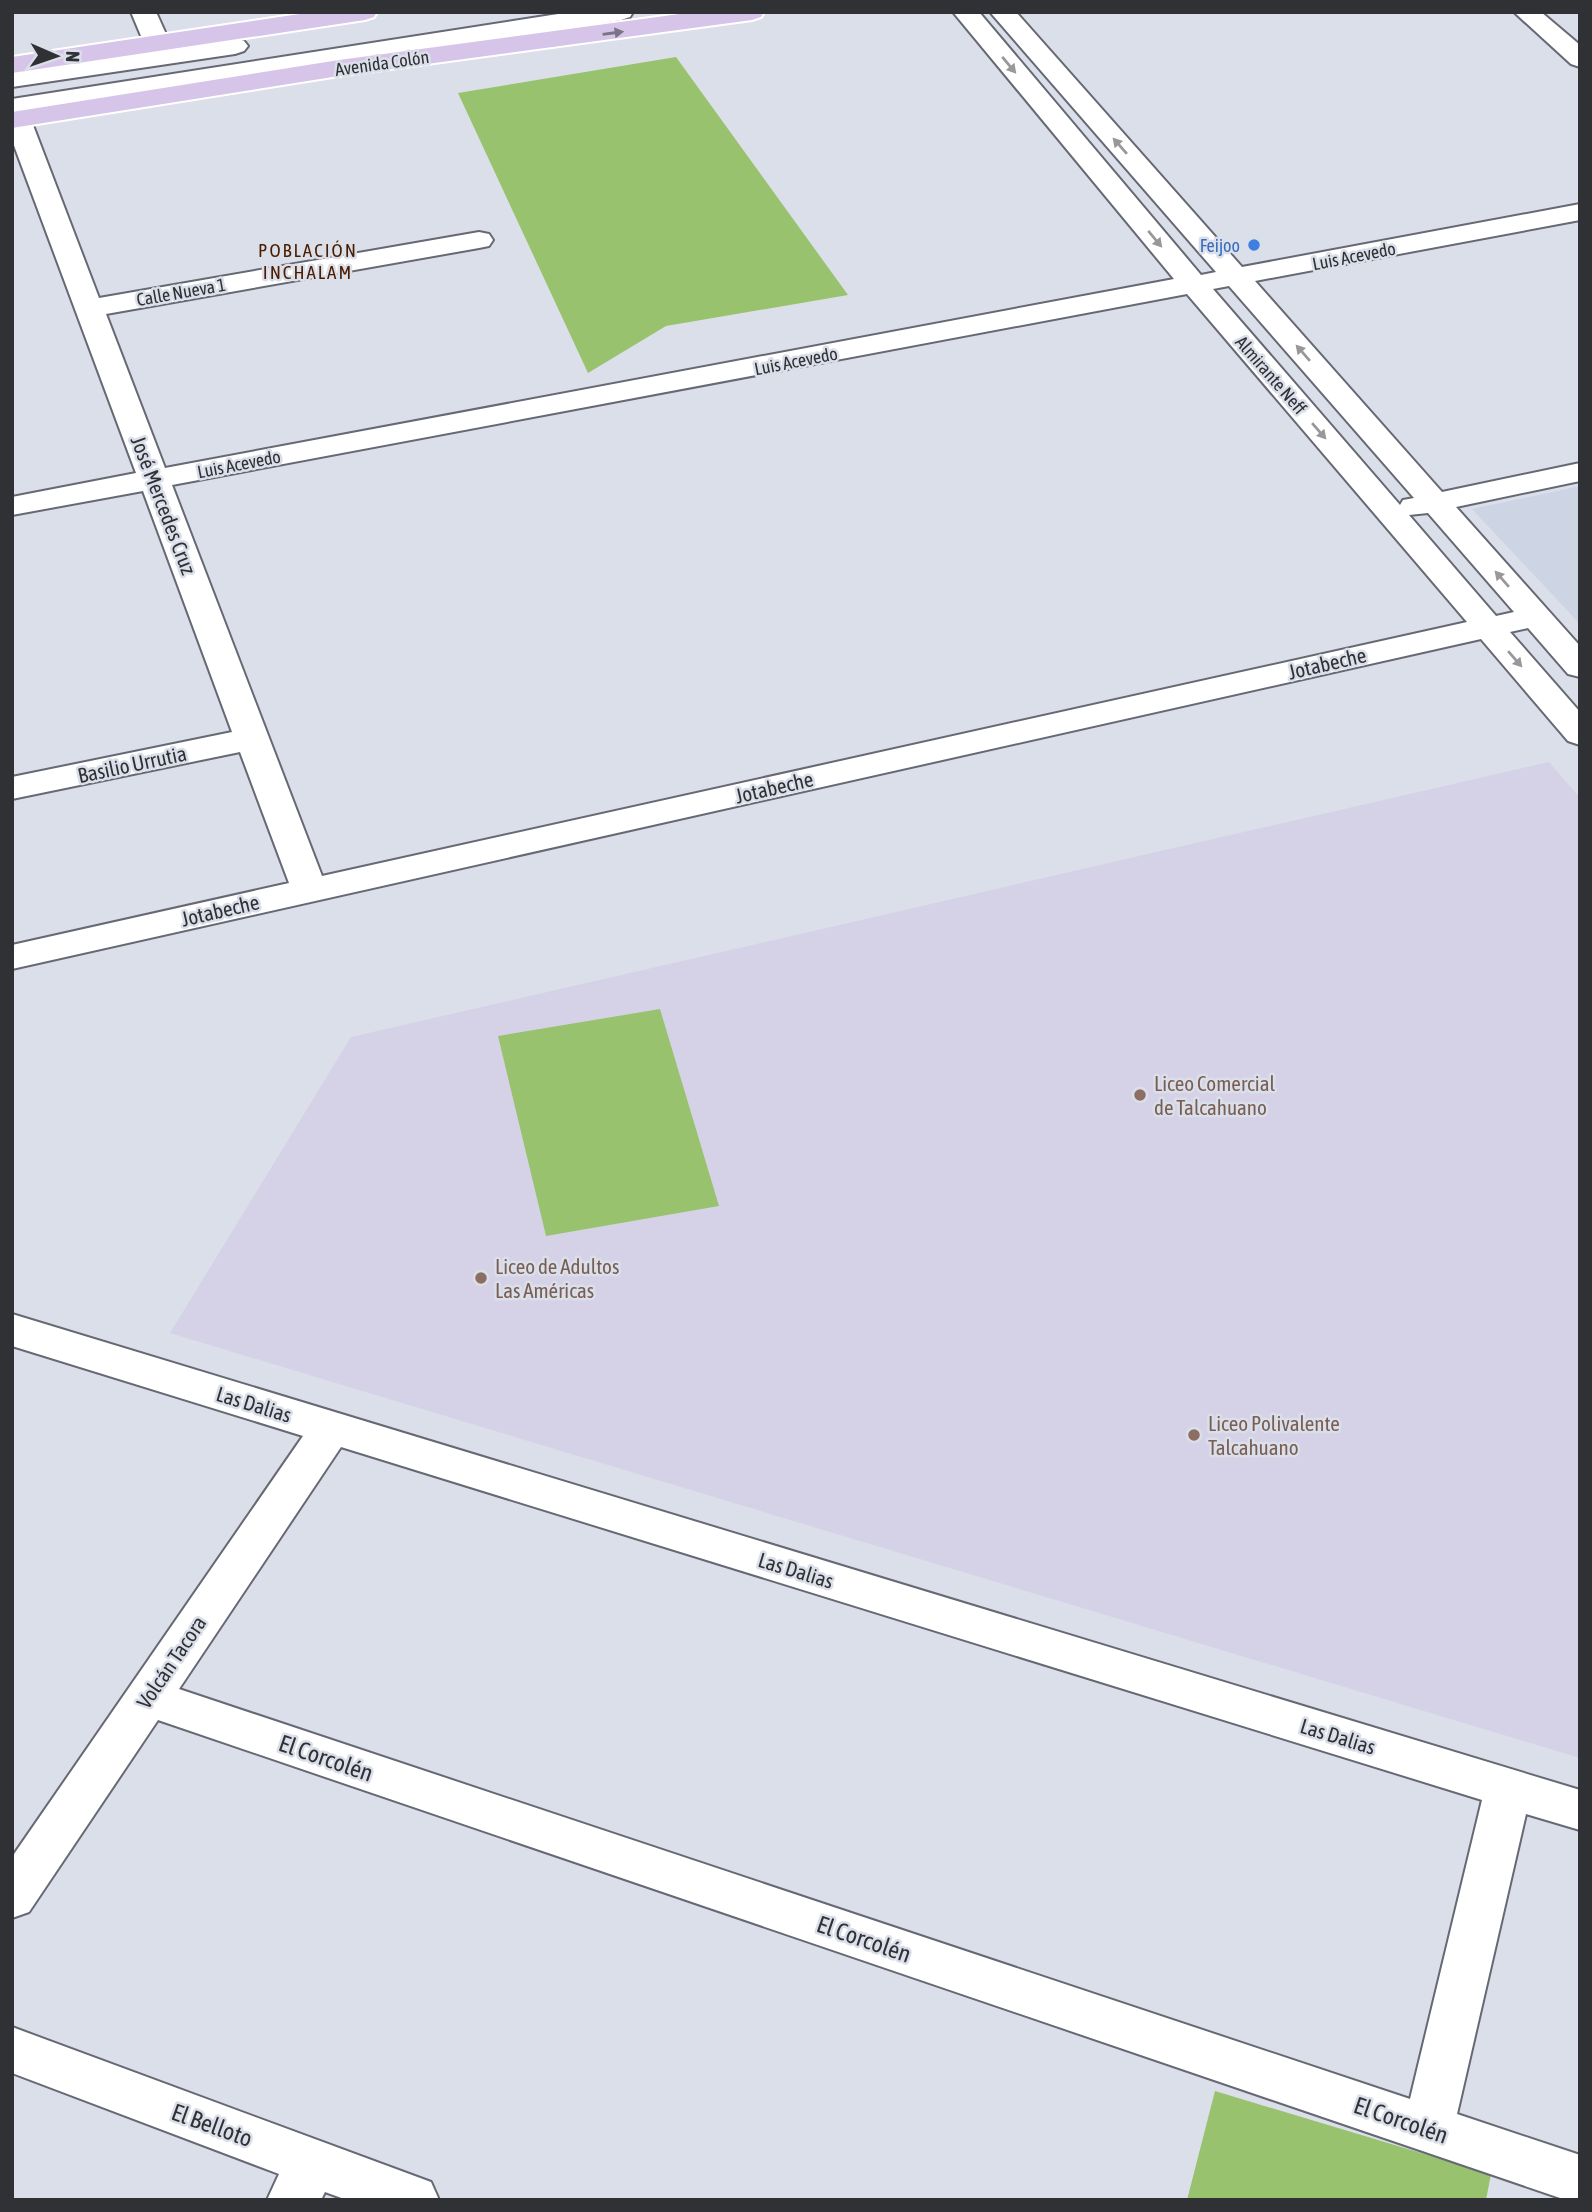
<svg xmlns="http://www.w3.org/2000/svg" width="1592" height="2212" font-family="'Asap Condensed',sans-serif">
<rect width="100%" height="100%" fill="#dbdfe9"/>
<path fill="#cdd4e4" d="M1580 486V624L1472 509Z"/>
<path fill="#d5d2e8" d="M1549 762 1580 798V1758L170 1333 351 1037Z"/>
<g fill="#99c26e">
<path d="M676 57 848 295 666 326 588 373 458 93Z"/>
<path d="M660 1009 719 1206 546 1236 498 1036Z"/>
<path d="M1215 2091 1491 2174 1486 2200H1187Z"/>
</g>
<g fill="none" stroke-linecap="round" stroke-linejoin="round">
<defs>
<g id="minor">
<path d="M131 12H156L170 43 165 49 235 38 244 41 248 46 244 51 235 54 12 87V71L155 50 144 43Z"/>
<path d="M571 12H633L630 17 621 20 23 113 31 120 99 298 479 232 489 234 493 240 489 246 479 248 106 314 165 468 1174 279 953 12H979L1201 275 1216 272 990 12H1016L1242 267 1580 204V220L1255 281 1442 492 1580 463V481L1456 507 1580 646V677L1568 674 1528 628 1510 632 1580 712V745L1568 741 1481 639 12 969V945L289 883 240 752 12 799V777L232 732 143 491 12 515V497L136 473 12 140V99ZM1229 286 1414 498 1403 500 1400 505 1213 289ZM1187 294 1467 622 322 876 172 485ZM1428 513 1514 612 1496 616 1409 515Z"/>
<path d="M1514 12H1541L1580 45V67L1571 64Z"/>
<path d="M12 1314 1580 1790V1830L1526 1814 1457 2114 1580 2155V2200H1566L158 1720 29 1912 12 1918V1857L303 1436 12 1346ZM341 1447 1482 1800 1410 2099 179 1689Z"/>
<path d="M12 2027 431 2182 439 2200H347L325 2192 321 2200H267L279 2174 12 2073Z"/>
</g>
<g id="major">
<path d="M313 12H377L374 17 365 20 12 73V57Z"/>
<path d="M694 12H764L761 17 752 20 339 76 12 128V112L339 60Z"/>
</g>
</defs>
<use href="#minor" stroke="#666973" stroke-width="4"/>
<use href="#major" stroke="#fff" stroke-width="4"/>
<use href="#minor" fill="#fff" fill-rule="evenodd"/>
<use href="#major" fill="#d6c5e9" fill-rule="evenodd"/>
</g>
<defs><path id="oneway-solid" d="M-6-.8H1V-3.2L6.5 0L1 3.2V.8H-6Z" transform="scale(1.75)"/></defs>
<use fill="#7b7486" href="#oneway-solid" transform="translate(613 33) rotate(-8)"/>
<g fill="#98989a">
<use href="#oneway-solid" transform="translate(1009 65) rotate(50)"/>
<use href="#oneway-solid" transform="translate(1120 146) rotate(-131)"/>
<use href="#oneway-solid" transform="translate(1155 239) rotate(50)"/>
<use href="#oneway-solid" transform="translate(1303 353) rotate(-131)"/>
<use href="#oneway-solid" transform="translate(1319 431) rotate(49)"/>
<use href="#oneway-solid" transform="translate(1502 579) rotate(-131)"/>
<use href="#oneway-solid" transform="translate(1515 659) rotate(49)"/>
</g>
<circle fill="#3f7fe0" stroke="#dbdfe9" stroke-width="2.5" cx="1254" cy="245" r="7"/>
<g fill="#8d6e63" stroke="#dbdfe9" stroke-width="2.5">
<circle cx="1140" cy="1095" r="7"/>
<circle cx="481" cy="1278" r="7"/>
<circle cx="1194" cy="1435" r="7"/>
</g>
<g text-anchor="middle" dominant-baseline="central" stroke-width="5" stroke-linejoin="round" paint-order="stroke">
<g font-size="18" fill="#303135" stroke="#dbdfe9">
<text transform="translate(382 63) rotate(-8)">Avenida Colón</text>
<text transform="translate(1354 256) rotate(-11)">Luis Acevedo</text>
<text transform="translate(181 292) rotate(-10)">Calle Nueva 1</text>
<text transform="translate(796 361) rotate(-11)">Luis Acevedo</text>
<text transform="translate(1271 375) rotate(49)">Almirante Neff</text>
<text transform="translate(239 464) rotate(-11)">Luis Acevedo</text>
</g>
<g font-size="18" fill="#366cbe" stroke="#dbdfe9" text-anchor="end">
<text x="1240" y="245">Feijoo</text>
</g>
<g font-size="19" letter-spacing="2" fill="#4a1d00" stroke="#dbdfe9">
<text x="308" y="250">POBLACIÓN<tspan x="308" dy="22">INCHALAM</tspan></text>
</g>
<g font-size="21" fill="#303135" stroke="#dbdfe9">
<text transform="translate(164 505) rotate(69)">José Mercedes Cruz</text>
<text transform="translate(1327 663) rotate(-13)">Jotabeche</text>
<text transform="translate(132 764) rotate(-12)">Basilio Urrutia</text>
<text transform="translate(774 787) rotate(-13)">Jotabeche</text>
<text transform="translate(220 910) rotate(-13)">Jotabeche</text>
<text transform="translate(254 1404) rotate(17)">Las Dalias</text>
<text transform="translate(796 1570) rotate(17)">Las Dalias</text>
<text transform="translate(171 1662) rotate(-56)">Volcán Tacora</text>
<text transform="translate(1338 1736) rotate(17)">Las Dalias</text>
</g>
<g font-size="21" fill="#785e54" stroke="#dbdfe9" text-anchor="start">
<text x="1154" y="1083">Liceo Comercial<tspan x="1154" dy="24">de Talcahuano</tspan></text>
<text x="495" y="1266">Liceo de Adultos<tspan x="495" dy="24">Las Américas</tspan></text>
<text x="1208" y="1423">Liceo Polivalente<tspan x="1208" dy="24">Talcahuano</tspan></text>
</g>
<g font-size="24" fill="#303135" stroke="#dbdfe9">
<text transform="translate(326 1758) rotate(19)">El Corcolén</text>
<text transform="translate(864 1939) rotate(19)">El Corcolén</text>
<text transform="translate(1401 2120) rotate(19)">El Corcolén</text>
<text transform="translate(212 2125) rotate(20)">El Belloto</text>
</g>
</g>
<rect width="1592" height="2212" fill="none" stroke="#303135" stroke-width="28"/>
<g transform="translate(56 56) rotate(92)" stroke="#dbdfe9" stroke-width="5" paint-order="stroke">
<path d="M0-5L12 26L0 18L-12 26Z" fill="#303135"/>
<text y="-10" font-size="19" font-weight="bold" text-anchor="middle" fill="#303135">N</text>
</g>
</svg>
